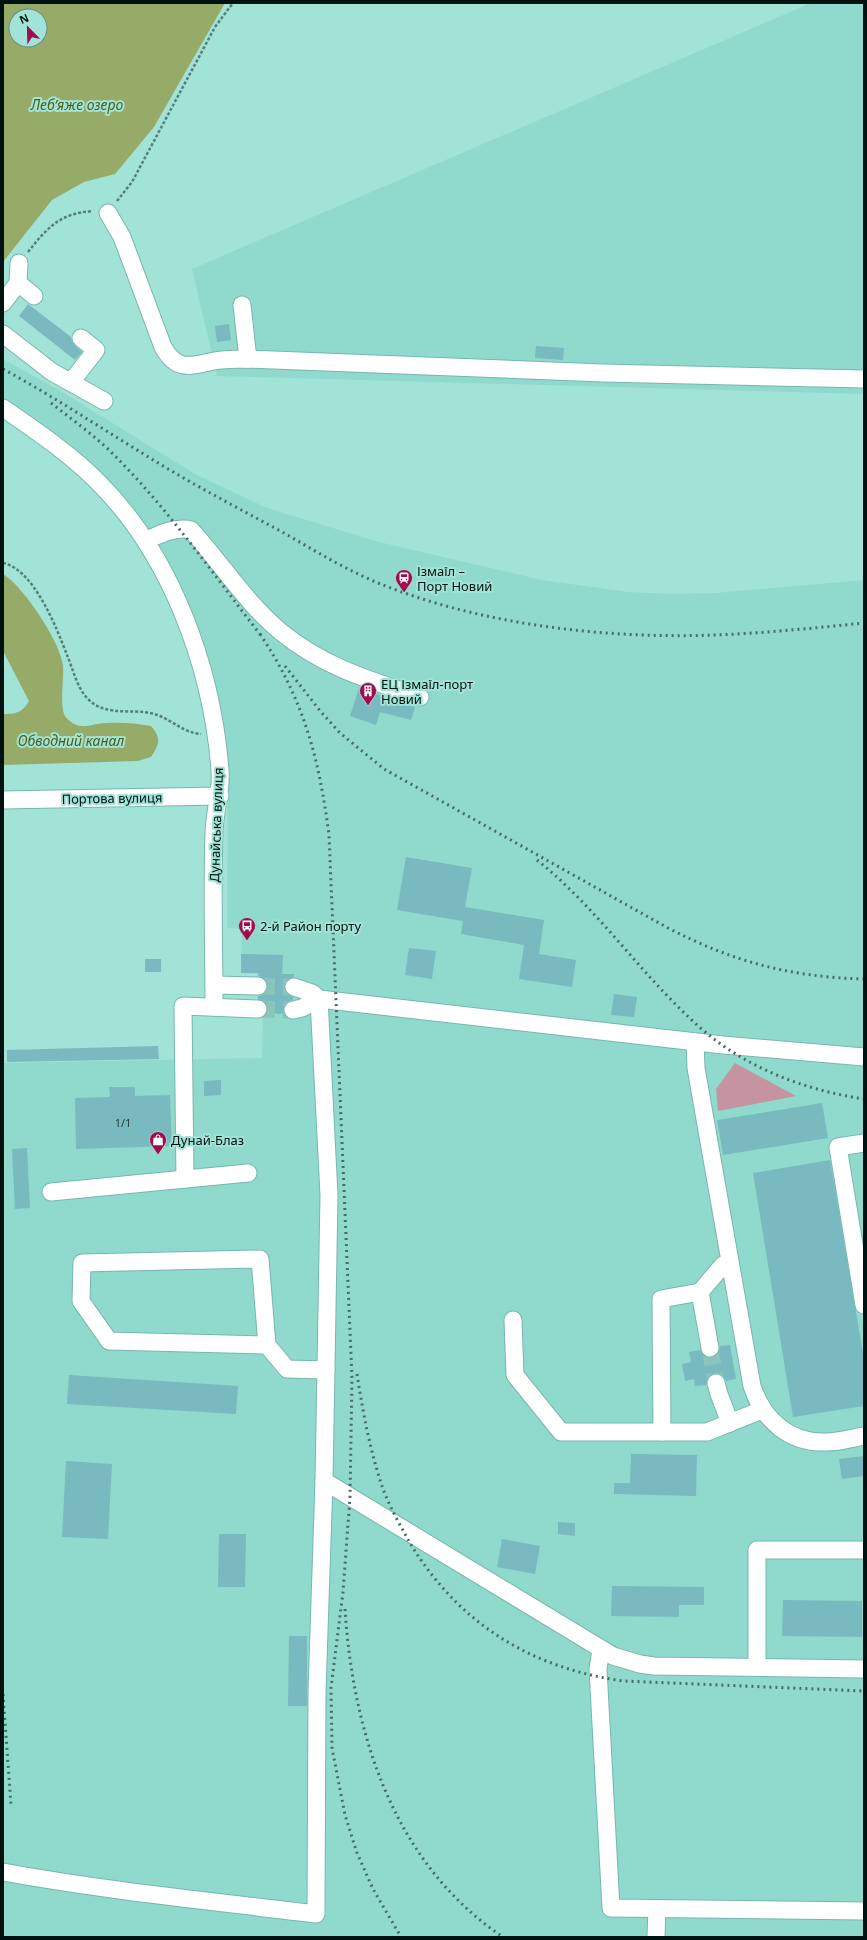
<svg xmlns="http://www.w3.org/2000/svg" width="867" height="1940" font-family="'Noto Sans',sans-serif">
<rect width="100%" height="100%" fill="#a2e3d8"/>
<g fill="#8fdacd">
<path d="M811 3H864V394L217 376 192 269Z"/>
<path d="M3 359 59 390 195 474 267 508 379 542 542 580 628 592 671 594 715 593 864 580V1937H3V1063L262 1058 263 1013H257L258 974 241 973 242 929 227 928 228 771 173 573 142 521 123 497 57 436 3 399Z"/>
</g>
<path fill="#c594a0" d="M735 1063 796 1096 718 1111 716 1089Z"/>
<g fill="#97ab69" fill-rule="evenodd">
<path d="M3 3H225L154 127 115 174 84 182 52 200 3 262ZM16 16H40V40H16Z"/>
<path d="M3 574C23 586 60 641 63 665 64 677 60 703 64 714 66 719 75 726 81 726 88 727 98 723 105 723 121 722 136 723 151 726 161 738 160 743 151 757L138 761 3 765V714C16 714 22 713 29 701L3 651Z"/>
</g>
<g fill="#78babf">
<path d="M28 304 71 337 72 342 82 352 75 360 19 316Z"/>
<path d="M229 324 231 340 217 342 215 326Z"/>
<path d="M536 346 564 348 563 360 535 358Z"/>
<path d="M359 688 415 707 411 720 380 712 376 725 350 716Z"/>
<path d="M406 857 472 868 465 907 544 920 539 954 576 960 572 987 519 979 524 945 461 934 463 921 397 910Z"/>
<path d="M409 948 436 951 432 979 405 975Z"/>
<path d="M241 954 283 955 282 974H294V977L288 979 284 984 286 993 293 997V1000L287 1002 284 1007V1014L267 1013V1004L258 999V996L263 995 267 991V982L264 978 258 976 259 973H241Z"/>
<rect x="145" y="959" width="16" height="13"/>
<path d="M614 994 637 997 634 1017 611 1015Z"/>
<path d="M158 1046 159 1059 7 1062V1050Z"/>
<path d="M221 1080V1095L204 1096V1081Z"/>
<path d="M109 1087H135V1096L170 1095 172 1146 76 1149 75 1098 110 1097Z"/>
<path d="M822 1103 828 1138 723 1155 717 1120Z"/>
<path d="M27 1148 30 1208 15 1209 12 1149Z"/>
<path d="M830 1160 864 1359V1406L793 1417 753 1173Z"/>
<path d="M730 1345 736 1379 726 1381 723 1376 714 1373 709 1376 706 1385 695 1386 694 1379 685 1381 682 1364 691 1362 689 1352 700 1350 706 1357 712 1358 719 1352 720 1346Z"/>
<path d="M69 1375 238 1386 236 1414 67 1404Z"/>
<path d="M631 1454 697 1455 696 1496 614 1494V1483H630Z"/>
<path d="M864 1456V1476L842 1479 839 1459Z"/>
<path d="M66 1461 112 1464 108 1539 62 1537Z"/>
<path d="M558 1522 575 1523V1536L558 1534Z"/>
<path d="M219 1534H246L245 1587H218Z"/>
<path d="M502 1539 540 1546 535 1574 497 1567Z"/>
<path d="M612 1586 704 1587V1605H679V1617L611 1616Z"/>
<path d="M783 1600 862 1601V1637L782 1636Z"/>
<path d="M289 1636H307V1706H288Z"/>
</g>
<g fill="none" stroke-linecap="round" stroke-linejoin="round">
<g stroke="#8ac4ba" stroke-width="17" stroke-dasharray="17 8" stroke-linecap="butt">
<path d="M258 986 294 987"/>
<path d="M258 1009 293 1010"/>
<path d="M710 1348 716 1383"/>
</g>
<defs>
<g id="minor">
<path d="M108 213 122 237 163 347C177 372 190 366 214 361 225 359 237 359 248 359L603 373 864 379"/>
<path d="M18 283 34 296"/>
<path d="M3 303 18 283 19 263"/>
<path d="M242 305 248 359"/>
<path d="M3 334 52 372 104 401"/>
<path d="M71 382 96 350 81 338"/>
<path d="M3 408C36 431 69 453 97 481 171 554 212 667 220 770 222 792 214 812 214 834 212 891 214 950 214 1007"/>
<path d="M146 541C159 534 176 526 191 530 221 563 246 603 281 632 324 667 369 680 420 697"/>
<path d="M3 800 220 796"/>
<path d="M214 985 258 986"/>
<path d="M294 987 312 993 319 999 723 1045 864 1057"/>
<path d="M293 1010 302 1008 319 999"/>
<path d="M695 1042 696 1068 752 1386C763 1420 790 1444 827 1442 839 1442 852 1438 864 1436"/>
<path d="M864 1143 838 1147 864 1305"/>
<path d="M185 1179 183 1006 258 1009"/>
<path d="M51 1192 248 1173"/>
<path d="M513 1320 515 1375 561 1432H707L762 1410"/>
<path d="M267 1345 109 1341 81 1301 82 1263 260 1259 267 1345 287 1369 326 1370"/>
<path d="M710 1348 700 1292 723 1265 730 1264"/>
<path d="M716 1383 719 1394 730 1423"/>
<path d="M662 1432 661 1299 700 1292"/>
<path d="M324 1481 613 1656 640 1664 654 1666 864 1669"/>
<path d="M601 1650 598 1669 611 1908 864 1911"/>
<path d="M757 1667V1550H864"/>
<path d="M3 1872C107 1891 211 1901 316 1914L317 1691 324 1481 329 1195 319 999"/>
<path d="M656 1937 657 1909"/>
</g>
</defs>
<use href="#minor" stroke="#77b7ad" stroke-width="19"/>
<g stroke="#558078" stroke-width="2.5" stroke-dasharray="3 2" stroke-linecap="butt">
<path d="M117 201 132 182 215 27 233 3"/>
<path d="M28 252C47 228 60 213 93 211"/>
<path d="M3 563C34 569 57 629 67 655 73 669 77 688 88 699 107 719 137 706 160 716 174 722 185 733 201 734"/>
</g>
<use href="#minor" stroke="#fff" stroke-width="17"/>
<g stroke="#466d66" stroke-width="3" stroke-dasharray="2 4" stroke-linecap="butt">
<path d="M3 369C51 395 96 425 142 453 188 482 236 507 284 533 315 551 345 569 378 583 482 625 604 639 716 635 765 633 815 628 864 623"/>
<path d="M51 403C74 421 98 438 118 459 172 514 216 578 263 638"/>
<path d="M260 634C304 700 319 758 329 835L352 1378 350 1497 343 1592 331 1688 332 1748 345 1815 357 1853 373 1889 401 1937"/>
<path d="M285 666 321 712 340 733 384 769 668 928C734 962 790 977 864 979"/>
<path d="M537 860C597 908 639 972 695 1023 741 1066 803 1090 864 1099"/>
<path d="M357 1374C363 1413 370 1450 382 1486 389 1506 400 1525 410 1543 459 1624 531 1668 623 1681L864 1691"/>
<path d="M345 1609C353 1734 394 1864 503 1937"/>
<path d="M3 1694 11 1805"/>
</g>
</g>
<defs>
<symbol id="station-pin" viewBox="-11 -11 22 30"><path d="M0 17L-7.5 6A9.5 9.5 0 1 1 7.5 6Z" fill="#a10b4f" stroke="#a2e3d8"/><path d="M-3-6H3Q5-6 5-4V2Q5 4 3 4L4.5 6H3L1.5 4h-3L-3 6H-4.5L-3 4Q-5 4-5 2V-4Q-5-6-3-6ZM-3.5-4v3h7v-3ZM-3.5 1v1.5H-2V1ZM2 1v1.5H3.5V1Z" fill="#fff"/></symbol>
<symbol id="building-pin" viewBox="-11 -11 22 30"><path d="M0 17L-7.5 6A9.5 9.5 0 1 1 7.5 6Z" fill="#a10b4f" stroke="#a2e3d8"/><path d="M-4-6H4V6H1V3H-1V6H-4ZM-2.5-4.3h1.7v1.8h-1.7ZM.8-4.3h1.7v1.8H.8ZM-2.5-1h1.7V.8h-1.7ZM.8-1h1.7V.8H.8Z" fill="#fff"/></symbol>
<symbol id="bus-pin" viewBox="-11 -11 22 30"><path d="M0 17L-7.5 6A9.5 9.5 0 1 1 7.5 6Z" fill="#a10b4f" stroke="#a2e3d8"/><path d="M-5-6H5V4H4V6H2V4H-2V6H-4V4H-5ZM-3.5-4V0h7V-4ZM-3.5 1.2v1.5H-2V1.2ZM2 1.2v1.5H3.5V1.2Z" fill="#fff"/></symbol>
<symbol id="shop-pin" viewBox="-11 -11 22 30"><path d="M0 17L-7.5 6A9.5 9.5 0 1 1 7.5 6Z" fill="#a10b4f" stroke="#a2e3d8"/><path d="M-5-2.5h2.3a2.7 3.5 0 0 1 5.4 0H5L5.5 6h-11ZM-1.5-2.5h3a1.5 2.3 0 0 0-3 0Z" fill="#fff"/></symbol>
</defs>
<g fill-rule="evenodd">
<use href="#station-pin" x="394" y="568" width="20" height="27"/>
<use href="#building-pin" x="358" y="681" width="20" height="27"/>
<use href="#bus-pin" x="237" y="916" width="20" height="27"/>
<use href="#shop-pin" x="148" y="1130" width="20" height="27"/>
</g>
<g text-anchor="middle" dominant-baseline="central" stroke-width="4" stroke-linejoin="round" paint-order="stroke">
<g font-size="11" fill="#1e3c3b">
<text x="123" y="1122">1/1</text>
</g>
<g font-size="13" fill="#00120f" stroke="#a2e3d8" text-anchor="start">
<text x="417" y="571">Ізмаїл –<tspan x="417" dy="15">Порт Новий</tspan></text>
<text x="381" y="684">ЕЦ Ізмаїл-порт<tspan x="381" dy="15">Новий</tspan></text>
<text x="260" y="926">2-й Район порту</text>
<text x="171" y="1140">Дунай-Блаз</text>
</g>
<g font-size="13" fill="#00120f" stroke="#a2e3d8">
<text transform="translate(112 798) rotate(-1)">Портова вулиця</text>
<text transform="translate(216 825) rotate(-88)">Дунайська вулиця</text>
</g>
<g font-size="14" font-style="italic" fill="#4c5e16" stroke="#a2e3d8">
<text x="77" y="104">Леб’яже озеро</text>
<text x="71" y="740">Обводний канал</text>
</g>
</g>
<rect width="867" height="1940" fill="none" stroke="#00120f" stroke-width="8"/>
<g transform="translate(28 28) rotate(337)"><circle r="19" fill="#a2e3d8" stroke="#618f88"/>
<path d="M0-3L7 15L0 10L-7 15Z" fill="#a10b4f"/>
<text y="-6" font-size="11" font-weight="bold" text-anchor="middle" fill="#00120f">N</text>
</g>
</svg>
